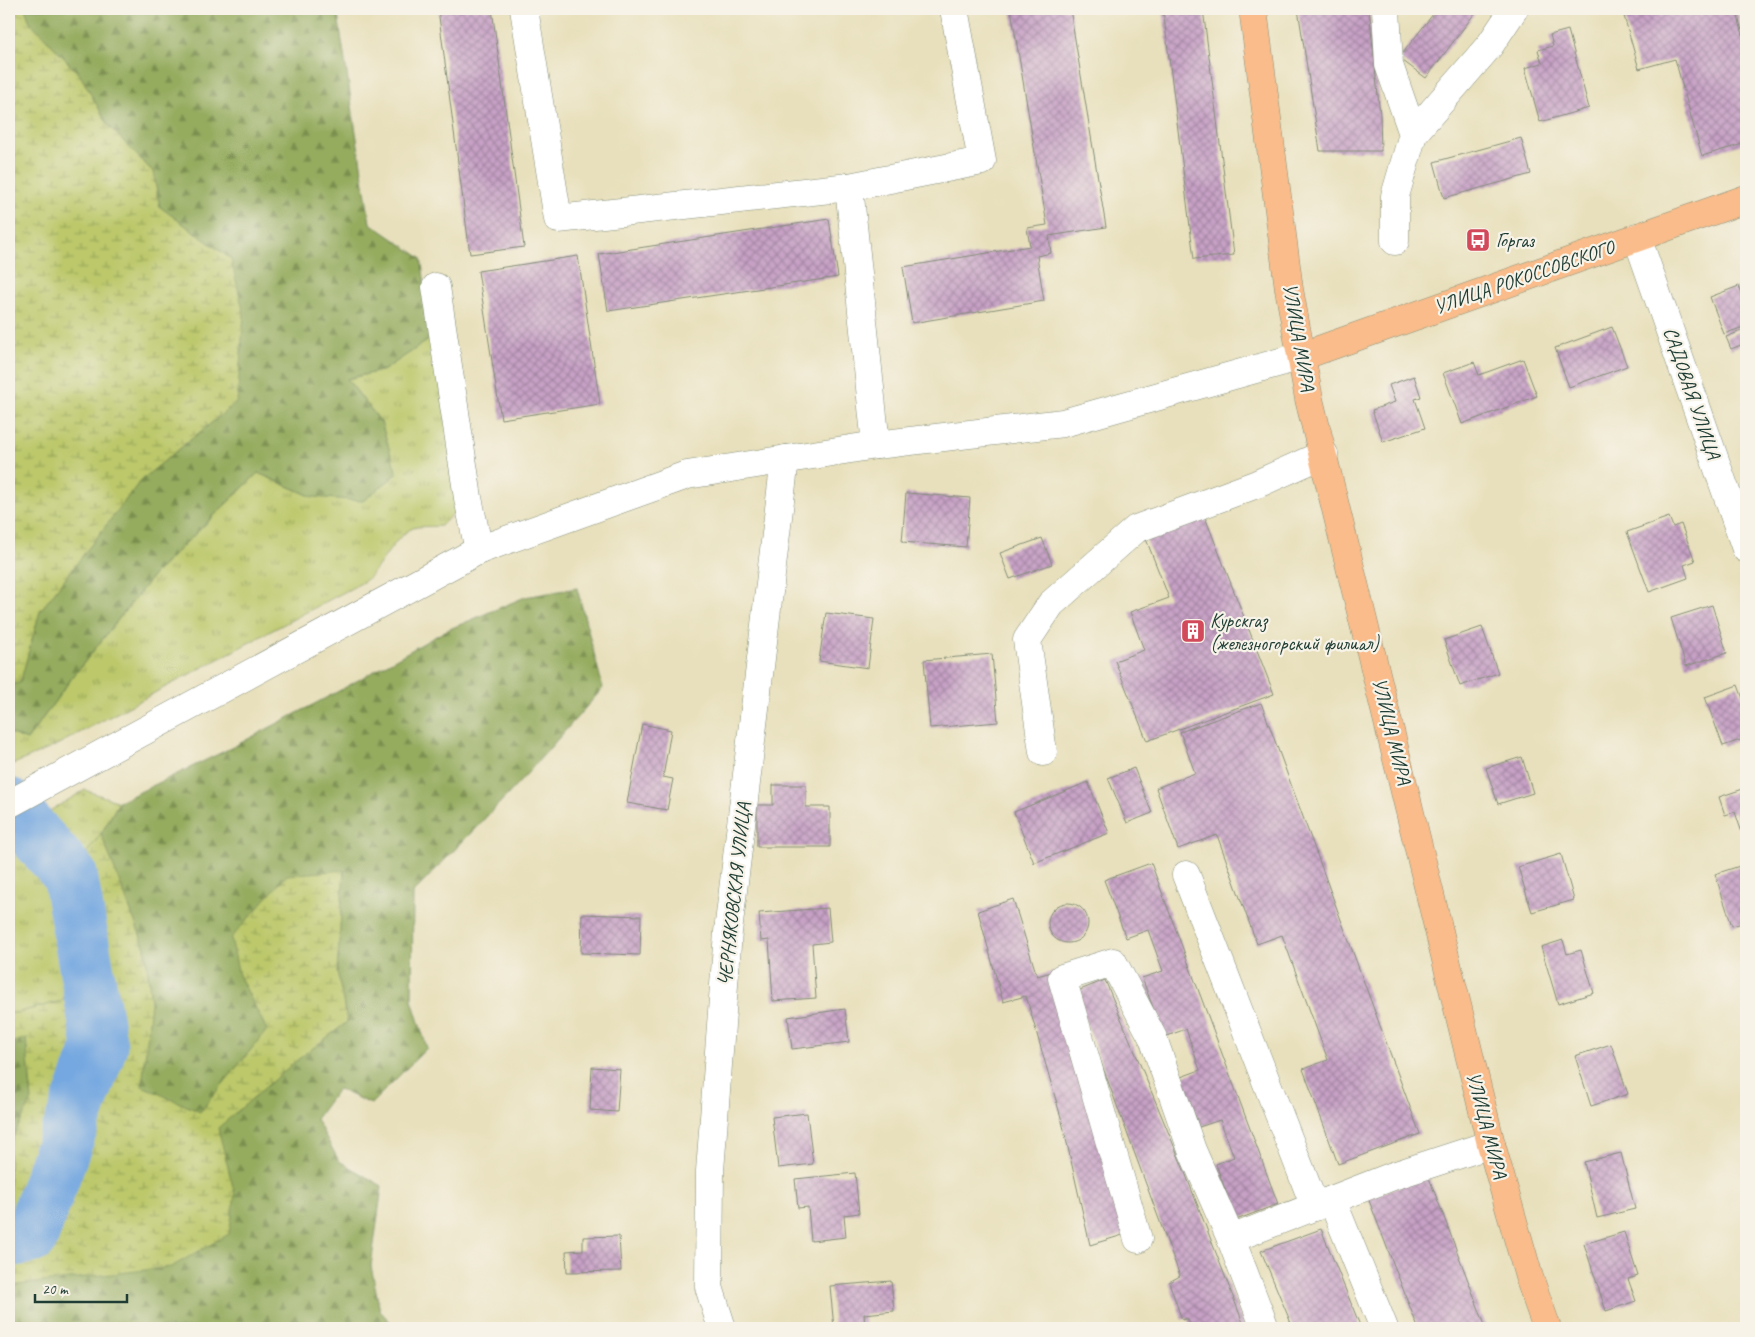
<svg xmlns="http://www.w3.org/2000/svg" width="1755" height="1337" font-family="Caveat,sans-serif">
<defs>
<pattern id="grass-tufts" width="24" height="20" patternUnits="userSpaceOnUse" patternTransform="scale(1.25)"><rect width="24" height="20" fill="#bcc86a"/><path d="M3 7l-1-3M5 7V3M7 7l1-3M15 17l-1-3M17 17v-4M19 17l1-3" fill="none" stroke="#98a458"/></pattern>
<pattern id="forest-firs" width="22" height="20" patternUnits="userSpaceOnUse" patternTransform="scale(1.25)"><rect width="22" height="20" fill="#95ac5e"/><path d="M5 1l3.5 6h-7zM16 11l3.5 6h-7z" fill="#798d4e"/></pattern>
<pattern id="wetland-marsh" width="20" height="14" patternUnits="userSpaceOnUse" patternTransform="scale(1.25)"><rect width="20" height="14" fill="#bcc86a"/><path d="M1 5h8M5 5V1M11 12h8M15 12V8" fill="none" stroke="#98a458"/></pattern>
<pattern id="building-cross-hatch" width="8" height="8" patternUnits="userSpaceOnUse" patternTransform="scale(1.25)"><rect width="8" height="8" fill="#c7a1c6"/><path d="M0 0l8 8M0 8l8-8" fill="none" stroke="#a184a2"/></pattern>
</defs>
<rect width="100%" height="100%" fill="#f7f3e8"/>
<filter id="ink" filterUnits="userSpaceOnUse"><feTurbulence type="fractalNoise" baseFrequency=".02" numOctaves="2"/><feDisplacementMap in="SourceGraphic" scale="10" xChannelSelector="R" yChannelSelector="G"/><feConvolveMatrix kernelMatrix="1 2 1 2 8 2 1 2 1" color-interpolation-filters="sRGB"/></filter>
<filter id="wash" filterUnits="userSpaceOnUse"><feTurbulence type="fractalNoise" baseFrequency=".0096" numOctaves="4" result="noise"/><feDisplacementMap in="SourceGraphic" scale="20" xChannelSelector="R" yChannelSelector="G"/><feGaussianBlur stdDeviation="1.12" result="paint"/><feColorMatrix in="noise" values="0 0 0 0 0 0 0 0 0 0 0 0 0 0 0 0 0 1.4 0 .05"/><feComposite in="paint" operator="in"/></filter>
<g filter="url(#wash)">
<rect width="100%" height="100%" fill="#e8e0bc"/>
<g fill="url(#grass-tufts)" stroke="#6e824f">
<path d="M433 337 459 495 454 513 441 526C433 527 425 526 417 527 396 531 382 567 365 581L51 748 9 766V733L27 740 71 679 156 572 258 473 313 497 381 422 347 379 384 370Z"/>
<path d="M85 790 119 802 101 834 70 875 85 959 62 1001 16 1013H9V835Z"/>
</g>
<g fill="url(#forest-firs)" stroke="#5a7449">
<path d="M25 9H337L370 223 421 258 433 337 384 370 347 379 381 422 397 474 363 501 313 497 258 473 156 572 71 679 27 740 9 733V684L20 683 40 611 141 480 237 402 231 259 160 207 153 172 108 125 80 75 30 22Z"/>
<path d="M577 588 603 688 517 785 413 893 412 1000 427 1048 371 1104 338 1089 316 1119 339 1161 382 1186 371 1266 380 1311 396 1328H9V1286L51 1280 235 1195 217 1128 296 1061 347 1022 337 971 344 870 239 975 267 1030 200 1112 141 1086 151 1002 145 948 101 834 119 802 233 747 339 691 445 631 525 597Z"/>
<path d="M26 1037 32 1101 9 1145V1044Z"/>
</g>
<g fill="url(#wetland-marsh)" stroke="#6e824f">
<path d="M9 9H25L30 22 80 75 108 125 153 172 160 207 231 259 244 314 237 402 141 480 40 611 20 683 9 684Z"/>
<path d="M101 834 145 948 151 1002 142 1086 200 1112 267 1030 239 975 231 938 287 875 344 870 337 971 347 1022 296 1061 218 1128 235 1195 229 1234 171 1267 9 1286V1145L32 1100 26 1038 9 1044V1013H16L62 1001 85 959 70 875Z"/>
</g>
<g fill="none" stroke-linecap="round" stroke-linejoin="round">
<path stroke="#74a7e0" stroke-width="55" d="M9 805 70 875 100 1046 31 1236 9 1240"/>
</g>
<g id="blocks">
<g fill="url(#building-cross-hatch)">
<path d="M438 9H492L524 247 470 254Z"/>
<path d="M1011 9H1070L1106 227 1049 236 1051 253 1037 256 1044 301 912 323 903 267 1030 246 1027 228 1047 225Z"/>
<path d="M1163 9H1203L1234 255 1194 259Z"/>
<path d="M1298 9H1369L1380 115 1381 151H1320Z"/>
<path d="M1437 9H1478L1426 78 1399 58Z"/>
<path d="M1649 9H1736L1746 46V143L1702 156 1675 59 1639 69 1624 16Z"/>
<path d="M1568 30 1589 108 1540 122 1525 68 1542 63 1538 50 1553 46 1550 35Z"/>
<path d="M1521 138 1531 174 1444 198 1434 162Z"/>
<path d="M829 219 838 277 608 311 599 254Z"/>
<path d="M578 256 600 404 501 419 478 271Z"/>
<path d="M1739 286 1746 305V326L1724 334 1710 297Z"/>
<path d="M1612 327 1627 366 1569 387 1555 348Z"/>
<path d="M1746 329V343L1731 349 1726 337Z"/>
<path d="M1523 359 1537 396 1462 424 1443 373 1474 362 1479 375Z"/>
<path d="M1414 376 1421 397 1415 399 1425 428 1383 442 1372 410 1395 402 1389 385Z"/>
<path d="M906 493 970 498 966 547 902 542Z"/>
<path d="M1205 517 1274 694 1147 741 1115 661 1144 650 1130 612 1169 598 1146 539Z"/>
<path d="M1669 517 1673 527 1681 524 1695 561 1684 565 1688 578 1649 592 1627 532Z"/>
<path d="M1042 538 1052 564 1010 579 1000 553Z"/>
<path d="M1712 605 1727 653 1686 666 1671 618Z"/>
<path d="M826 613 874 619 868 668 819 661Z"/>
<path d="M1482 627 1498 673 1460 686 1444 640Z"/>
<path d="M992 654 998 722 930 728 924 660Z"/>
<path d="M1738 685 1746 707V738L1723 746 1705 697Z"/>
<path d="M1261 703 1420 1134 1338 1164 1303 1069 1328 1060 1282 935 1257 944 1217 835 1178 849 1156 788 1195 773 1180 732Z"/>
<path d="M642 724 671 730 663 777 673 779 667 810 627 803Z"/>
<path d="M1522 757 1533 793 1498 804 1486 768Z"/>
<path d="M1134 768 1152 813 1127 823 1108 778Z"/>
<path d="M1088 782 1109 833 1034 863 1014 812Z"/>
<path d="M773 785H806V807H830V847H757V805H773Z"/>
<path d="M1746 788V845L1735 812 1725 815 1719 797Z"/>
<path d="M1561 854 1574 900 1532 912 1518 867Z"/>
<path d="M1151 863 1278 1204 1236 1220 1216 1164 1234 1157 1220 1120 1199 1127 1181 1077 1200 1070 1186 1029 1164 1037 1142 978 1163 971 1148 930 1126 938 1104 880Z"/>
<path d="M1746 864V922L1732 926 1715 874Z"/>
<path d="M1013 899 1037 976 1052 972 1126 1234 1090 1245 1062 1121 1026 996 1003 1002 978 911Z"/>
<circle cx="1068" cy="923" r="20"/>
<path d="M828 908 831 942 812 944 816 998 773 1001 769 940 761 941 759 913Z"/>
<path d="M582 914 641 916 640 955 581 953Z"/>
<path d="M1563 940 1567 954 1581 950 1594 993 1558 1004 1541 947Z"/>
<path d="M1105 980 1184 1170 1245 1328H1192L1187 1318 1182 1320 1169 1282 1180 1276 1075 992Z"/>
<path d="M845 1009 849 1042 792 1049 788 1017Z"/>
<path d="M1611 1044 1628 1094 1591 1106 1575 1056Z"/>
<path d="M592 1067 620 1069 617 1112 590 1110Z"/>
<path d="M807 1113 813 1164 778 1168 772 1117Z"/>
<path d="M1621 1153 1635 1209 1597 1218 1584 1162Z"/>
<path d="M855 1173 859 1213 844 1215 846 1237 811 1241 808 1207 798 1208 795 1179Z"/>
<path d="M1428 1175 1486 1328H1418L1368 1198Z"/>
<path d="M1321 1229 1361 1328H1293L1261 1251Z"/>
<path d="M1624 1232 1638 1276 1628 1279 1636 1301 1606 1311 1584 1244Z"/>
<path d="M619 1236 621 1271 567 1272 566 1251 583 1250V1237Z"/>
<path d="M891 1281 894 1311 864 1314 865 1328H834L830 1286Z"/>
</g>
</g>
</g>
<g filter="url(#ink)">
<use href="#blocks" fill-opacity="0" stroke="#848e78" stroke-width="1"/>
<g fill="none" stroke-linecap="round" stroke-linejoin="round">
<defs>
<g id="minor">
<path d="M524 9 558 219 849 187 982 161 954 9"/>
<path d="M1386 9 1389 65 1413 134 1395 196V241"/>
<path d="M1413 134 1490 45 1514 9"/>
<path d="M849 187 876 445"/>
<path d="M1637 237 1746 549"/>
<path d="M436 287 468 498 479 550"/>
<path d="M1043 752 1027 640 1051 604 1136 529 1257 484 1324 454"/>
<path d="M9 804 479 550 687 475 876 445 1063 423 1302 356"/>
<path d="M1186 875 1315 1207"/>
<path d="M1332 1200 1384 1328"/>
<path d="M1138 1239 1062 978 1113 962 1153 1038 1192 1150 1231 1239 1393 1176 1491 1144"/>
<path d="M1231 1239 1265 1328"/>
<path d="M722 1328 709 1287 710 1171 728 932 785 459"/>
</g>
<g id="major">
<path d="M1253 9 1289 289 1309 399 1491 1144 1529 1277 1547 1328"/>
<path d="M1302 356 1746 199"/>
</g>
</defs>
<use href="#minor" stroke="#848e78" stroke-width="29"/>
<use href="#major" stroke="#848e78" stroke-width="29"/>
<use href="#minor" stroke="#fff" stroke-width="28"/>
<use href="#major" stroke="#f9bc8a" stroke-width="28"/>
</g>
</g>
<defs>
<symbol id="bus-square" viewBox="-11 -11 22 22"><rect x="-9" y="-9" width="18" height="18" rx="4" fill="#d1495b" stroke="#f7f3e8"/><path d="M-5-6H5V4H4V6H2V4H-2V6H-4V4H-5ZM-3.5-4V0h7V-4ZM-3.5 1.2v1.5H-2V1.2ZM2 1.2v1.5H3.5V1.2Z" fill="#fff"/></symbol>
<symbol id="building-square" viewBox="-11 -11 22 22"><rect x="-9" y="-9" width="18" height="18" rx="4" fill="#d1495b" stroke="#f7f3e8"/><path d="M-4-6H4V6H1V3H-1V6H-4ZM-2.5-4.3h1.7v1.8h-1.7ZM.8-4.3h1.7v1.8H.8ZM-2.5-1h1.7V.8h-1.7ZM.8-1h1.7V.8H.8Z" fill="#fff"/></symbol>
</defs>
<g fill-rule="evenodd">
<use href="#bus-square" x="1464" y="226" width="28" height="28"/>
<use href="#building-square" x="1179" y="617" width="28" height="28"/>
</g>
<g text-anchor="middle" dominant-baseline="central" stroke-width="4.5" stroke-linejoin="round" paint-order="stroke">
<g font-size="20" fill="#1f3d34" stroke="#f7f3e8" text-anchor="start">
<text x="1496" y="240">Горгаз</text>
<text x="1210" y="620">Курскгаз<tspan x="1210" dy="23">(железногорский филиал)</tspan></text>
</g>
<g font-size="20" fill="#1f3d34" stroke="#f7f3e8">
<text transform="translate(1524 277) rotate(-19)">УЛИЦА РОКОССОВСКОГО</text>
<text transform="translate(1299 337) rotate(80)">УЛИЦА МИРА</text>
<text transform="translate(1692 393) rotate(71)">САДОВАЯ УЛИЦА</text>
<text transform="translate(1392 731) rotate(76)">УЛИЦА МИРА</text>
<text transform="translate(734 894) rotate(-84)">ЧЕРНЯКОВСКАЯ УЛИЦА</text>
<text transform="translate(1487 1125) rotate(75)">УЛИЦА МИРА</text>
</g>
</g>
<rect width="1755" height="1337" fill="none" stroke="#f7f3e8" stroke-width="30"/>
<path d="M35 1294v8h92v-8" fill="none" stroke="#1f3d34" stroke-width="2.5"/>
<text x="42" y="1294" font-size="15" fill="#1f3d34" stroke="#f7f3e8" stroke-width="4" paint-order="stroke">20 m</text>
</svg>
